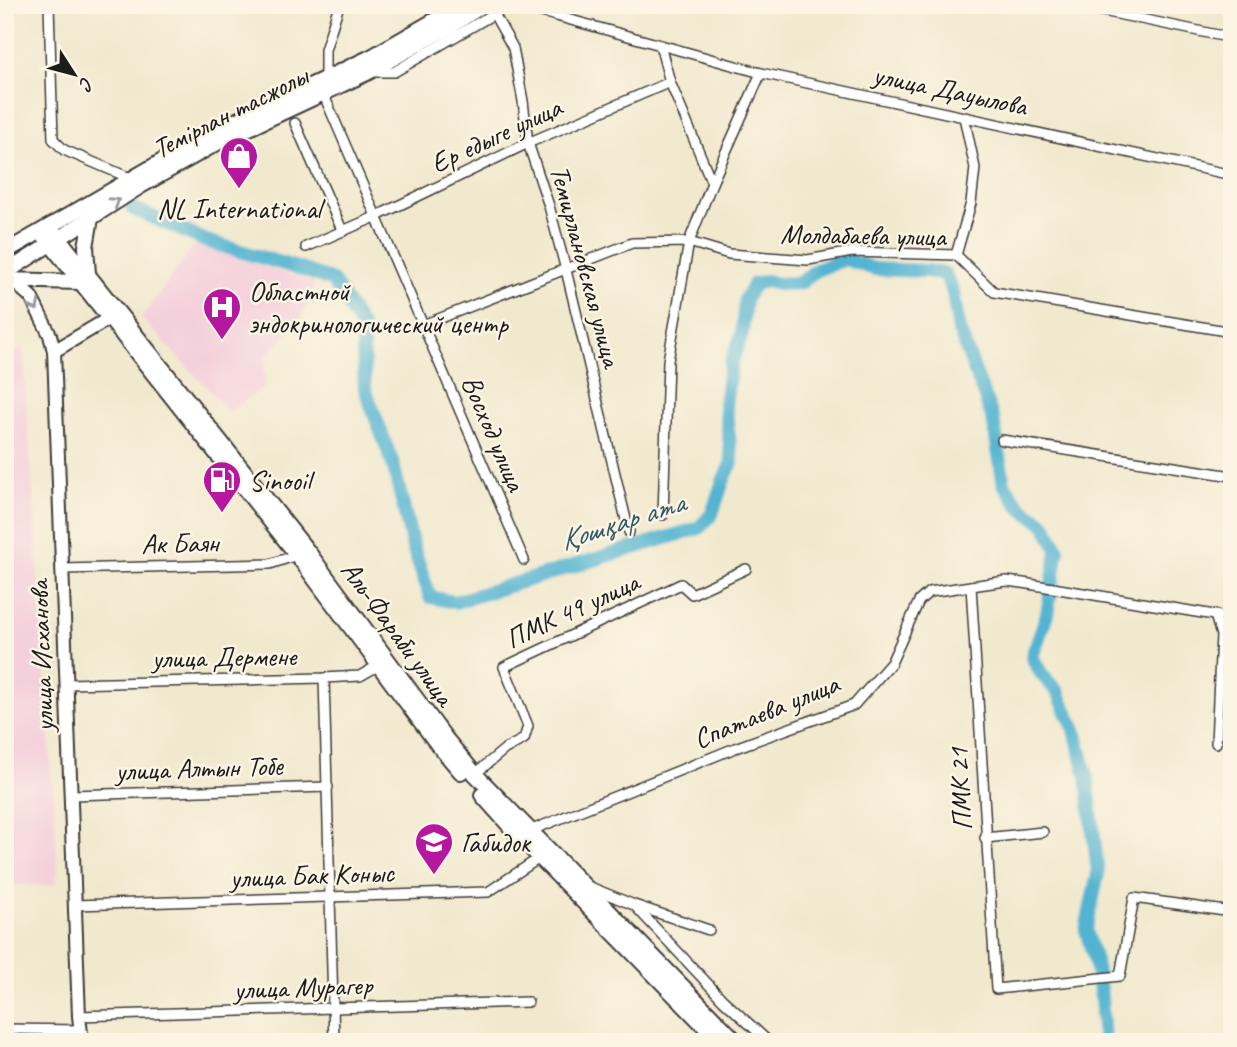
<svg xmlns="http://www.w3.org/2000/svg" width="1237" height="1047" font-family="Caveat,sans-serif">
<rect width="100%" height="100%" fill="#fcf5e5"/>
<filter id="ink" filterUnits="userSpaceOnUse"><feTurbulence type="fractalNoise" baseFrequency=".0143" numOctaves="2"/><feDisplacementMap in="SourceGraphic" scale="14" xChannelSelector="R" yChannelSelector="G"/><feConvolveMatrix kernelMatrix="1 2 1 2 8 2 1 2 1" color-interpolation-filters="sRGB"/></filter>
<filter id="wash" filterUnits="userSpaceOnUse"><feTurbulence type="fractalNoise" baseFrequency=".00686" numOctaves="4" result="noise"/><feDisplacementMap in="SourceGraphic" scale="28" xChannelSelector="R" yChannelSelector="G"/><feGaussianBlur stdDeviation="1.57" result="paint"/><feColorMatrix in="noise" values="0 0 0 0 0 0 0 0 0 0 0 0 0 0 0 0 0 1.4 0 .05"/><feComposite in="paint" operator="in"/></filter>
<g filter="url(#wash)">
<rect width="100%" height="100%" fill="#f1e9ce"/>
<g fill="#f4cfdc">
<path d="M195 244 315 283 299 324 265 357V386L230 412 141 318Z"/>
<path d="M23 347 58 870 55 885H5V360Z"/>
</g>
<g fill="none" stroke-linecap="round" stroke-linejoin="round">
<path stroke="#52b4d1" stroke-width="14" d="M132 208 206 241 301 269 333 281 362 328 365 389 393 464 413 547 430 597 455 602 699 528 712 514 723 481 732 462 725 404 731 363 742 334 745 299 754 284 766 281 778 284 800 283 816 270 845 259 874 269 927 271 945 274 953 292 959 330 993 419 1004 484 1021 508 1045 524 1058 550 1047 614 1032 657 1042 675 1058 692 1075 730 1087 776 1098 873 1086 930 1095 961 1101 996 1104 1042"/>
</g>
</g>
<g filter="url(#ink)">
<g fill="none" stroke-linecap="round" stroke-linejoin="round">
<defs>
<g id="street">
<path d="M49 5 53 139 64 150 130 178"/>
<path d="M517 5 761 73 1232 175"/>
<path d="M1074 5 1232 38"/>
<path d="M494 14 513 48 523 101 528 143 549 206 566 270 629 532"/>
<path d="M372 72H394L509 5"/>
<path d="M325 78V50L339 5"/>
<path d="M670 82 712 183"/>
<path d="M323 93 524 560"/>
<path d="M295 123 342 230"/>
<path d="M306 247 375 217 528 143 670 82 660 45"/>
<path d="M956 255 971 203 975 168 964 117"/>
<path d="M423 325 632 243 689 242 729 254 808 260 852 252 956 255 994 292 1232 332"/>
<path d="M1002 440 1232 476"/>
<path d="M663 515 668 361 689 242 712 183 761 73"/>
<path d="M62 569 270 564 297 555"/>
<path d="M971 586 996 989 1120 976 1134 898 1232 912"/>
<path d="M1215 615 1221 635 1216 743"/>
<path d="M324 678 334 1042"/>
<path d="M66 684 324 678 360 676 379 665"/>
<path d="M475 774 505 749 524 739 528 726 504 667 681 584 692 594 746 569"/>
<path d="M72 795 328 787"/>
<path d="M527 832 735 748 854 705 891 663 919 601 929 592 1006 581 1023 583 1232 618"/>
<path d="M985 838 1043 832"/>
<path d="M590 887 634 905 709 930"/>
<path d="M75 905 488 892 541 857"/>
<path d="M634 905 723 1000 769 1042"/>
<path d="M79 1016 528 1002"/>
<path d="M5 1029 82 1030"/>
</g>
<g id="secondary">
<path d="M13 281 31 297 50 335 54 351 79 1016 82 1042"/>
<path d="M54 351 108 319"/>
</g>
<g id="primary">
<path d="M50 227 306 549 446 739 475 774 737 1042"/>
<path d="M41 232 297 555 438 745 461 772"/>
<path d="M5 252 216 130 371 57 461 5"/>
<path d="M5 273 139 187 221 141 367 73 451 26 483 5"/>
<path d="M88 274 86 247 91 218"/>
<path d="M5 280 80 282"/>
<path d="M482 795 515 832 720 1042"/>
</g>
</defs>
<use href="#street" stroke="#3c3b37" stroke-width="12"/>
<use href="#secondary" stroke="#3c3b37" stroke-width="16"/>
<use href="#primary" stroke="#3c3b37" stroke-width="18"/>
<use href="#street" stroke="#fff" stroke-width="9"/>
<use href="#secondary" stroke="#fff" stroke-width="12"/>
<use href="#primary" stroke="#fff" stroke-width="14"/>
</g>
<defs><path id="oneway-chevron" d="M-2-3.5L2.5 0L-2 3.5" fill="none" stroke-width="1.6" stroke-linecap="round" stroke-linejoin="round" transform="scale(1.75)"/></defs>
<g stroke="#999">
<use href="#oneway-chevron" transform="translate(115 202) rotate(-33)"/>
<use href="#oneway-chevron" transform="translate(35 306) rotate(61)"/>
</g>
</g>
<defs>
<symbol id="shop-pin" viewBox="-11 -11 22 30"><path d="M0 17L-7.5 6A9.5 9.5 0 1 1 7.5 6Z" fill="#b5179e" stroke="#fcf5e5"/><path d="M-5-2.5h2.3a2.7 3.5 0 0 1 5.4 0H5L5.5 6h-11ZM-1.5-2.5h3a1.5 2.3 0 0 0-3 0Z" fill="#fff"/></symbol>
<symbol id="hospital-pin" viewBox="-11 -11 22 30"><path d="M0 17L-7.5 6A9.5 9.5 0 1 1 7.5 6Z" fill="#b5179e" stroke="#fcf5e5"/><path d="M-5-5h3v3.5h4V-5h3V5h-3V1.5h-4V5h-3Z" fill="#fff"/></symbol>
<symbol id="fuel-pin" viewBox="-11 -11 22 30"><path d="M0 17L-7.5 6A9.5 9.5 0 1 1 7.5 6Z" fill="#b5179e" stroke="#fcf5e5"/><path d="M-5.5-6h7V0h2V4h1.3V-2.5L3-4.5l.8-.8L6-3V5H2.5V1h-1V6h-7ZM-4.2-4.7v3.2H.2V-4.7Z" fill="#fff"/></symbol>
<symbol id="school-pin" viewBox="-11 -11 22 30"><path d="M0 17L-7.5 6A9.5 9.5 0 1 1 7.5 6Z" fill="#b5179e" stroke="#fcf5e5"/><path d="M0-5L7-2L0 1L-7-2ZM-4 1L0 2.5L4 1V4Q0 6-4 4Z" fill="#fff"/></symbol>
</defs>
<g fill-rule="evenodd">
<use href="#shop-pin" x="217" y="134" width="44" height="60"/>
<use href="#hospital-pin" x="200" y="285" width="44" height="60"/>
<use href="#fuel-pin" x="200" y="458" width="44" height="60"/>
<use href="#school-pin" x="412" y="820" width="44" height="60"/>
</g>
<g text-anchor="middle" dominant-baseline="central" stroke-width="5" stroke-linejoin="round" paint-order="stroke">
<g font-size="28" fill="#1c1c1c" stroke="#fcf5e5">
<text transform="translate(950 90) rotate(12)">улица Дауылова</text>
<text transform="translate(230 112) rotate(-27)">Темірлан тасжолы</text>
<text transform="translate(496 135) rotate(-25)">Ер едыге улица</text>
<text transform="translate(863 235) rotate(1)">Молдабаева улица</text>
<text transform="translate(586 266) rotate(75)">Темирлановская улица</text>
<text transform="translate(494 433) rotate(67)">Восход улица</text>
<text transform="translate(180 543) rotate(-1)">Ак Баян</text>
<text transform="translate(572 610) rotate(-25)">ПМК 49 улица</text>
<text transform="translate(398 633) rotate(54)">Аль-Фараби улица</text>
<text transform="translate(41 656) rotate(-92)">улица Исханова</text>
<text transform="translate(224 657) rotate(-1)">улица Дермене</text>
<text transform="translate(766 711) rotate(-22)">Спатаева улица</text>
<text transform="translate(199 768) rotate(-2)">улица Алтын Тобе</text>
<text transform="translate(960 789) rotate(-93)">ПМК 21</text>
<text transform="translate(312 875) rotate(-2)">улица Бак Коныс</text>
<text transform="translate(303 987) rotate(-2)">улица Мурагер</text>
</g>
<g font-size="28" fill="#1c1c1c" stroke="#fcf5e5" text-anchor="start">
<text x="239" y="208" text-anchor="middle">NL International</text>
<text x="249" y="291">Областной<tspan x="249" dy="32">эндокринологический центр</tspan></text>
<text x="249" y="480">Sinooil</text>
<text x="461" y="842">Габидок</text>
</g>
<g font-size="30" font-style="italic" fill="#325964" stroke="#fcf5e5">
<text transform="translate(622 521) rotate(-18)">Қошқар ата</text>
</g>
</g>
<rect width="1237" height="1047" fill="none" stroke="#fcf5e5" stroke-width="28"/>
<g transform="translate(74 74) rotate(126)" stroke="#fcf5e5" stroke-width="5" paint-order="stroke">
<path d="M0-5L12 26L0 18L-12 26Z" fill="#1c1c1c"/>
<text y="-10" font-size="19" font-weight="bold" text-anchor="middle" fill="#1c1c1c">С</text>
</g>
</svg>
